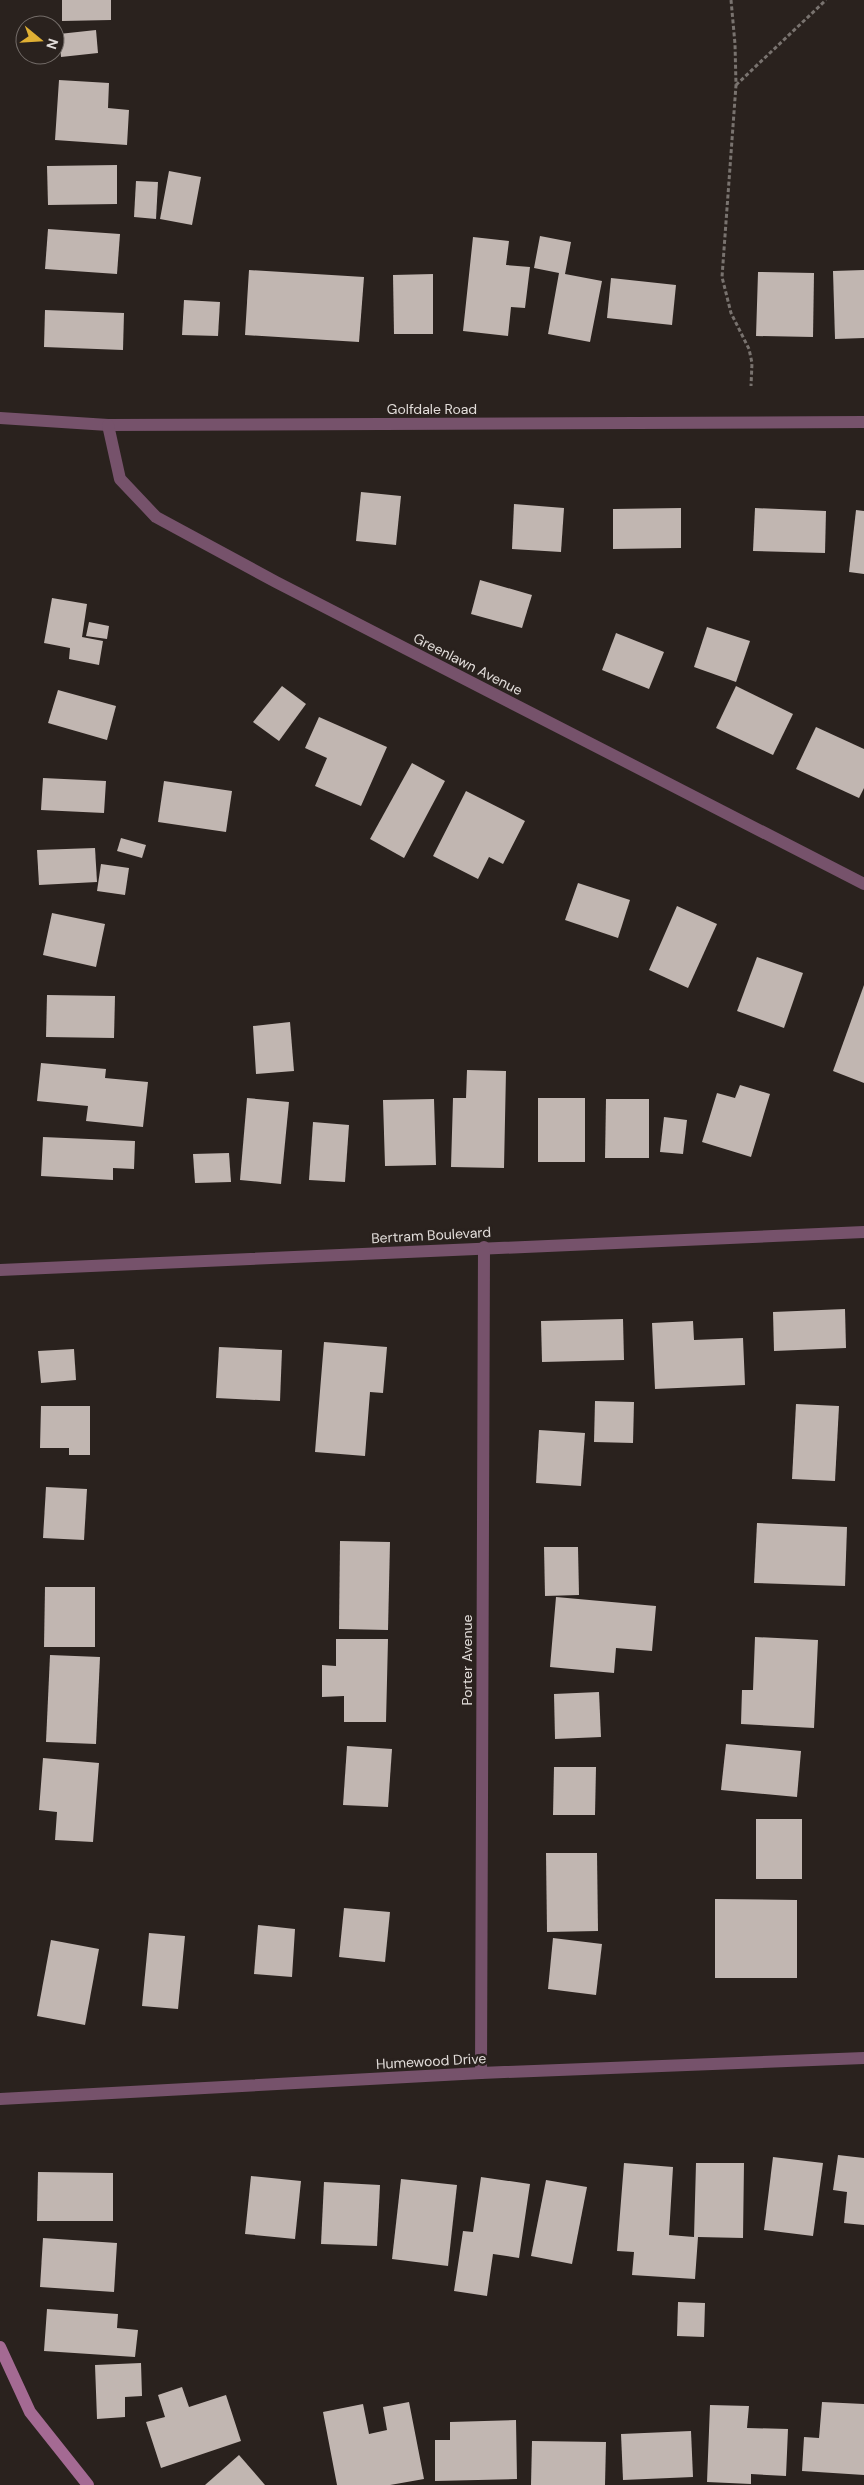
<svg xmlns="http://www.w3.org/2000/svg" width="864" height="2485" font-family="'DM Sans',sans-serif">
<rect width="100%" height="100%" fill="#2a221e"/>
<g fill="#c1b6b1">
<path d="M62 0H111V20L62 21Z"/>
<path d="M96 30 98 53 61 57 59 34Z"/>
<path d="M59 80 109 83 108 108 129 110 127 145 55 140Z"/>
<path d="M117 165V204L48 205 47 166Z"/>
<path d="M169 171 201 177 192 225 160 219Z"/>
<path d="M136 181 158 182 156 219 134 217Z"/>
<path d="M48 229 120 234 117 274 45 269Z"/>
<path d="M540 236 571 242 565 274 602 281 590 342 548 334 559 273 534 268Z"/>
<path d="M473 237 509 241 506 265 530 267 525 308 511 307 508 336 463 331Z"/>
<path d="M249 270 364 277 359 342 245 335Z"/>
<path d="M864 270V338L835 339 833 271Z"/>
<path d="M758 272 814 273 813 337 756 336Z"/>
<path d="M433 274V334H394L393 275Z"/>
<path d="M611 278 676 285 672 325 607 318Z"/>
<path d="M184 300 220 302 218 336 182 335Z"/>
<path d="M45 310 124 313 123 350 44 347Z"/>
<path d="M361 492 401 496 396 545 356 541Z"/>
<path d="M514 504 564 508 561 552 512 549Z"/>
<path d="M681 508V548L613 549V509Z"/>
<path d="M755 508 826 511 825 553 753 551Z"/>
<path d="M856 510 864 511V574L849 572Z"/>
<path d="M480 580 532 595 522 628 471 614Z"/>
<path d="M52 598 87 604 82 637 103 641 99 665 69 659 70 648 44 643Z"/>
<path d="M89 622 109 626 107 639 86 636Z"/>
<path d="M707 627 750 641 736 682 694 667Z"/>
<path d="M616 633 664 652 649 689 602 670Z"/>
<path d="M282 686 306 704 279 741 253 722Z"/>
<path d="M736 686 793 714 773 755 716 728Z"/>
<path d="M58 690 116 706 107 740 48 723Z"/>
<path d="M319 717 387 747 361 806 315 786 327 758 305 748Z"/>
<path d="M816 727 864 749V788L859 798 796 769Z"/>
<path d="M412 763 445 781 404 858 370 839Z"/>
<path d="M43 778 106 781 104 813 41 810Z"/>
<path d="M164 781 232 791 226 832 158 822Z"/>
<path d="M466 791 525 821 503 864 489 857 478 879 433 856Z"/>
<path d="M121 838 146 845 142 858 117 851Z"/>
<path d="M95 848 97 882 39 885 37 850Z"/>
<path d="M101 864 129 868 125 895 97 891Z"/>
<path d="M578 883 630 900 618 938 565 920Z"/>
<path d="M677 906 717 924 688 988 649 970Z"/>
<path d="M52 913 105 924 96 967 43 955Z"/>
<path d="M757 957 803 973 784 1028 737 1011Z"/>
<path d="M864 985V1083L833 1071Z"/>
<path d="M47 995 115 996 114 1038 46 1037Z"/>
<path d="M290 1022 294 1071 256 1074 253 1026Z"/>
<path d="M41 1063 106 1069 105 1078 148 1082 143 1127 86 1121 88 1106 37 1101Z"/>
<path d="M467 1070 506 1071 504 1168 451 1167 453 1098H466Z"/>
<path d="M740 1085 770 1094 751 1157 702 1142 717 1093 735 1098Z"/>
<path d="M247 1098 289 1102 281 1184 240 1180Z"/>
<rect x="538" y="1098" width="47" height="64"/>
<path d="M434 1099 436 1165 385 1166 383 1100Z"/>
<path d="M606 1099H649V1158H605Z"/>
<path d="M664 1117 687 1120 683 1154 660 1152Z"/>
<path d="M313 1122 349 1125 345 1182 309 1180Z"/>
<path d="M43 1137 135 1141 134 1169 113 1168V1180L41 1176Z"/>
<path d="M229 1153 231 1182 195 1183 193 1154Z"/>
<path d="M845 1309 846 1348 774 1351 773 1312Z"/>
<path d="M623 1319 624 1360 542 1362 541 1321Z"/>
<path d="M693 1321 694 1340 743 1338 745 1385 655 1389 652 1323Z"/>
<path d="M324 1342 387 1347 383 1393 370 1392 365 1456 315 1452Z"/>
<path d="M219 1347 282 1350 280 1401 216 1398Z"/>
<path d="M74 1349 76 1380 41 1383 38 1351Z"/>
<path d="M595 1401 634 1402 633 1443 594 1442Z"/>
<path d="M796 1404 839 1406 835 1481 792 1479Z"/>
<path d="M41 1406H90V1455H69V1448H40Z"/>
<path d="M539 1430 585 1433 581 1486 536 1483Z"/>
<path d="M46 1487 87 1489 84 1540 43 1538Z"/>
<path d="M757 1523 847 1527 845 1586 754 1583Z"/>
<path d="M340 1541 390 1542 388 1630 339 1629Z"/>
<path d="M544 1547H578L579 1595 545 1596Z"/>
<path d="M45 1587H95V1647H44Z"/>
<path d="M556 1597 656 1606 652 1651 616 1648 614 1673 550 1667Z"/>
<path d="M755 1637 818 1640 814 1728 741 1724 742 1690H753Z"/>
<path d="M336 1639H388L386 1722H344V1696L322 1697V1665L336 1666Z"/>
<path d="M50 1655 100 1657 96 1744 46 1742Z"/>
<path d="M599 1692 601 1737 555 1739 554 1694Z"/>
<path d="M726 1744 801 1751 797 1797 721 1790Z"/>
<path d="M347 1746 392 1749 388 1807 343 1805Z"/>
<path d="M43 1758 99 1763 93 1842 55 1840 57 1812 39 1810Z"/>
<path d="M554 1767H596L595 1815H553Z"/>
<rect x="756" y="1819" width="46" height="60"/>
<path d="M546 1853H597L598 1931 547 1932Z"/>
<path d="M715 1899 797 1900V1978H715Z"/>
<path d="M344 1908 390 1912 385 1962 339 1957Z"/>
<path d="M258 1925 295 1929 292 1977 254 1974Z"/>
<path d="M149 1933 185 1936 178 2009 142 2006Z"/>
<path d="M553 1938 602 1944 596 1995 548 1989Z"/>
<path d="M51 1940 99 1949 85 2025 37 2016Z"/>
<path d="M838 2155 864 2158V2225L844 2223 847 2192 833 2190Z"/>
<path d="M773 2157 823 2163 813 2236 764 2230Z"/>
<path d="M624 2163 673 2167 669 2235 694 2237 696 2163H744L743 2238 698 2237 695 2279 632 2275 634 2252 617 2251Z"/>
<path d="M38 2172 113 2173V2221H37Z"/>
<path d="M251 2176 301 2181 295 2239 245 2234Z"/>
<path d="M481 2177 530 2184 519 2258 493 2254 487 2296 454 2291 463 2231 473 2232Z"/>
<path d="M401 2179 457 2185 448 2266 392 2259Z"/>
<path d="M546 2180 587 2187 572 2264 531 2256Z"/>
<path d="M324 2182 380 2185 377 2246 321 2244Z"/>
<path d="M43 2238 117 2243 114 2292 40 2287Z"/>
<path d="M678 2302 705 2303 704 2337 677 2336Z"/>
<path d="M47 2309 118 2314 117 2328 138 2330 135 2357 44 2351Z"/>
<path d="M141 2363 142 2396 125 2397V2417L97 2419 95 2365Z"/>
<path d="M182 2387 189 2407 226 2395 241 2441 161 2468 146 2422 165 2417 158 2395Z"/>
<path d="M409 2402 424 2479 390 2485H337L323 2412 363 2404 369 2434 387 2430 383 2407Z"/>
<path d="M822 2402 864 2404V2475L802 2471 804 2437 819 2438Z"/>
<path d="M710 2405 749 2406 747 2428 788 2429 786 2476 751 2474V2484L707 2482Z"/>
<path d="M516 2420 517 2479 435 2481V2440H450V2422Z"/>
<path d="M691 2431 693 2477 623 2480 621 2434Z"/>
<path d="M532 2441 606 2442 605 2485H531Z"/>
<path d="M239 2455 265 2485H205Z"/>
</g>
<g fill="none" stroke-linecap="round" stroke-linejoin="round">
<g stroke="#79736f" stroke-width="3" stroke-dasharray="4 2.5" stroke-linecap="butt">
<path d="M731 0 735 44 736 85 722 277 731 313 749 349 752 363 751 386"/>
<path d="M736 85 826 0"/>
</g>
<g stroke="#76526b" stroke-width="12">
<path d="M0 418 108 425 864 422"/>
<path d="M108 425 120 479 156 517 276 582 864 884"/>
<path d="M0 1270 864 1232"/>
<path d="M481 2073 484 1247"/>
<path d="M0 2099 481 2073 864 2058"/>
</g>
<path stroke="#a46a93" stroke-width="12" d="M0 2347 30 2412 88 2485"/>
</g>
<g text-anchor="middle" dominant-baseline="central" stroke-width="5" stroke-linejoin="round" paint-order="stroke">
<g font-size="14" fill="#e2ddda" stroke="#2a221e">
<text x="432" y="409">Golfdale Road</text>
<text transform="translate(468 664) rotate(27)">Greenlawn Avenue</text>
<text transform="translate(431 1235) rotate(-3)">Bertram Boulevard</text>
<text transform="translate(467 1660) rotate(-90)">Porter Avenue</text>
<text transform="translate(431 2061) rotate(-3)">Humewood Drive</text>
</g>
</g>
<g transform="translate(40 40) rotate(108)"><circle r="24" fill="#2a221e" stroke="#746d69"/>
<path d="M0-4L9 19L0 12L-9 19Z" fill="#e0b034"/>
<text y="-8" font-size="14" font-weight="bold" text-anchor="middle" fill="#e2ddda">N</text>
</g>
</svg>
